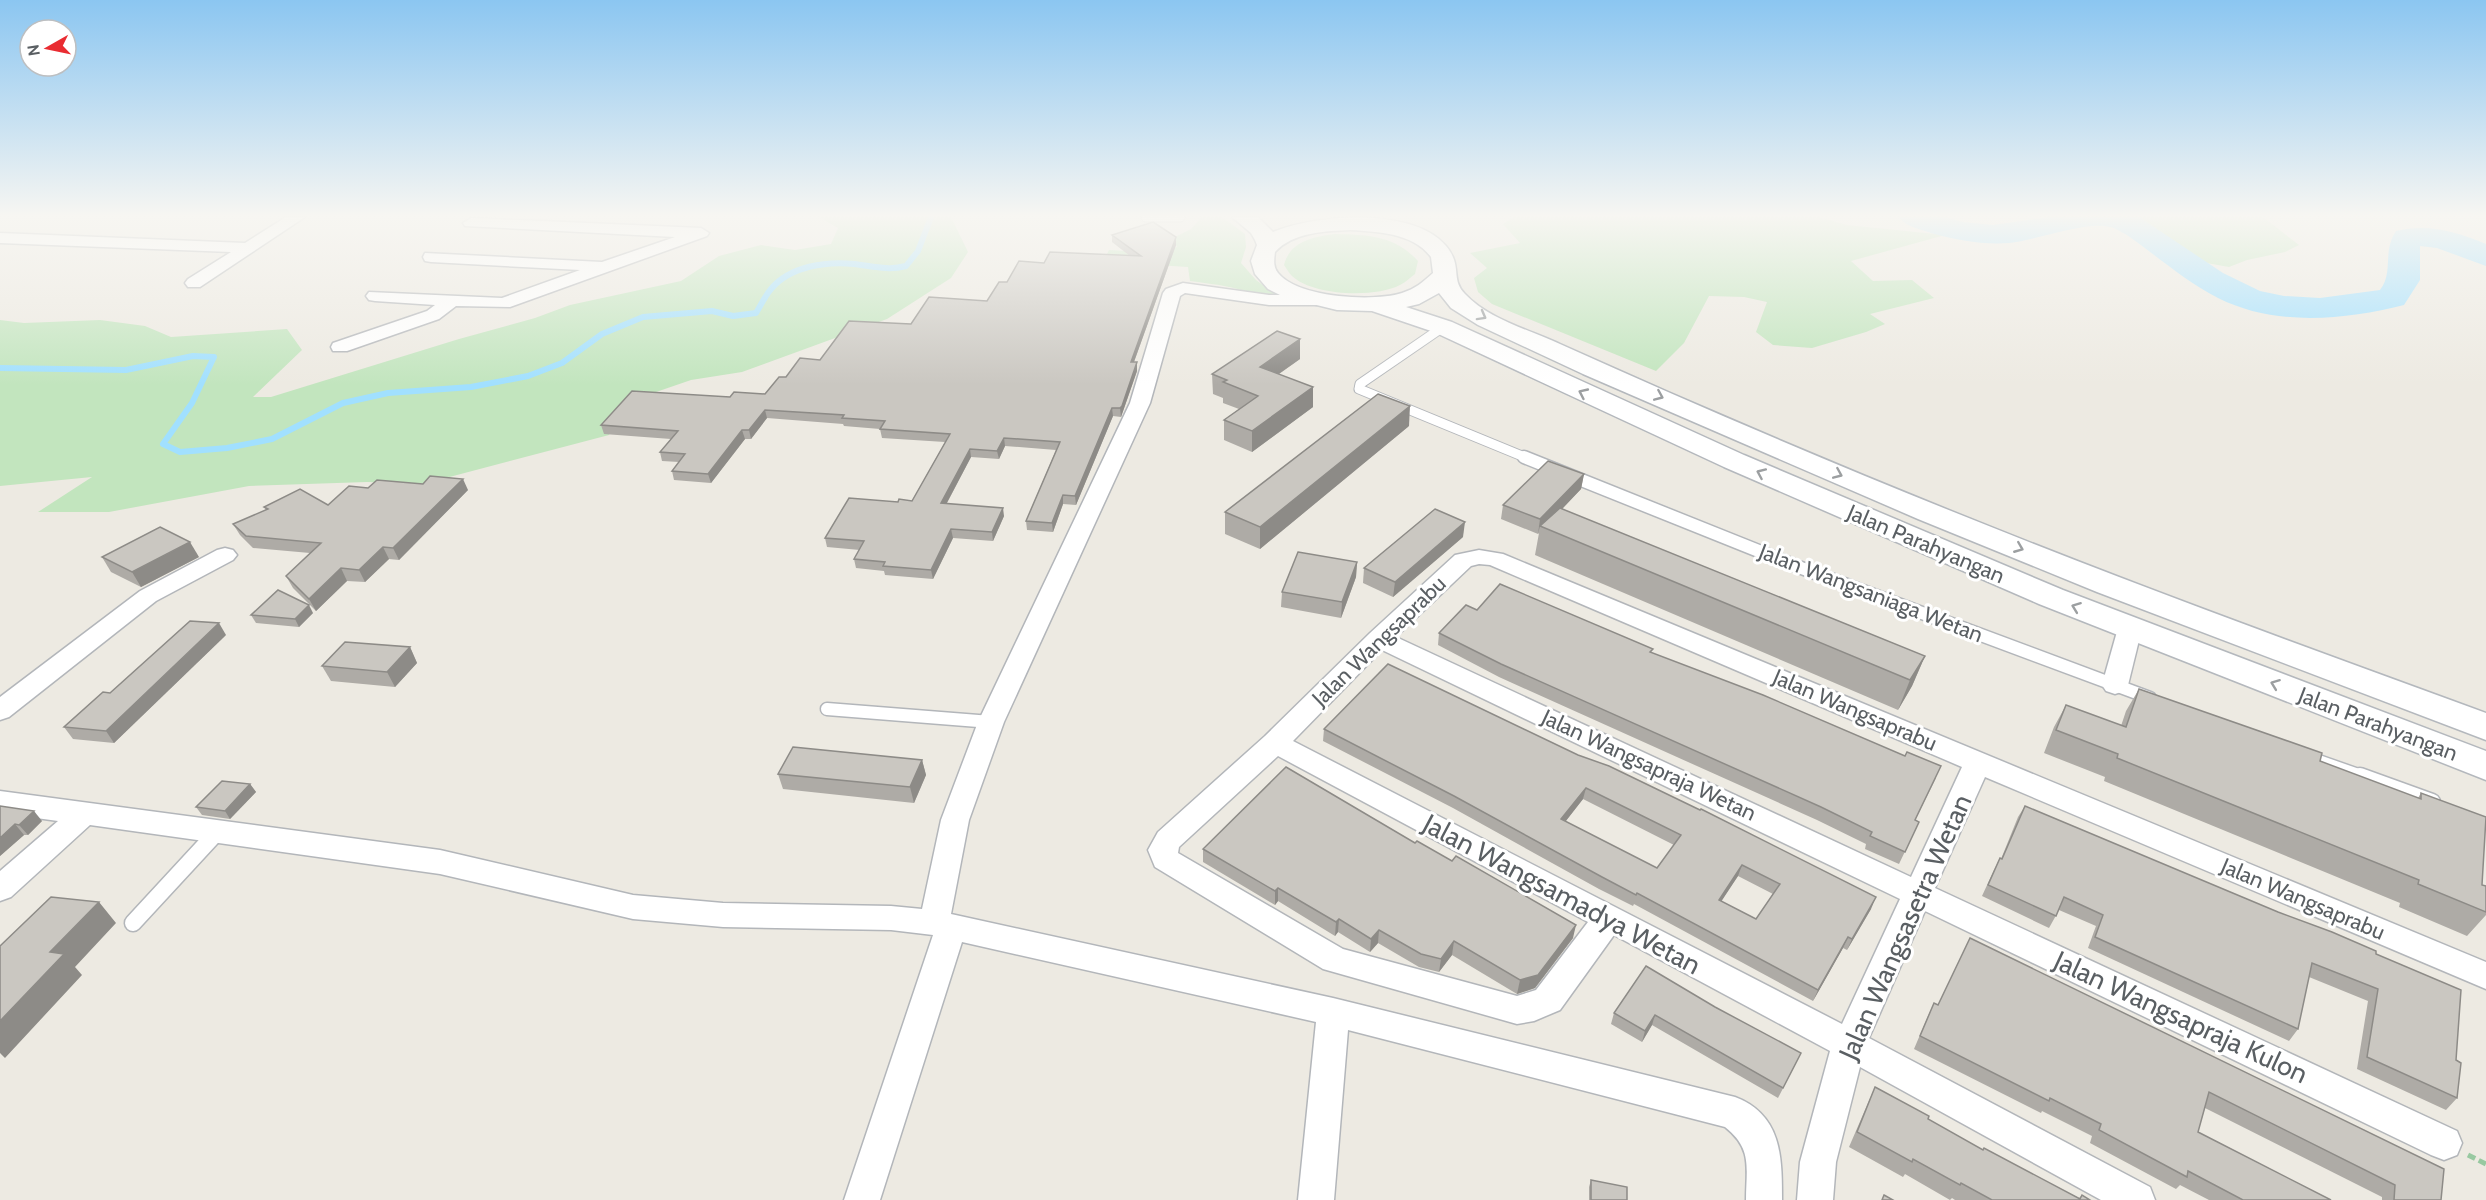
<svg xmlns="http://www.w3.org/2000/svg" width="2486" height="1200" font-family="Cabin,sans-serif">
<rect width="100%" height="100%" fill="#edeae2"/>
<g fill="#c2e5be">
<path d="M819 217H951L968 252 951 278 887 319 742 372 691 380 627 402 609 435 423 484 367 482 249 486 109 512H38L92 477 0 486V320L24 323 100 320 145 326 171 337 287 329 302 350 253 397H271L459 339 535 318 570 305 681 281 719 256 761 245 795 250 831 244 838 228Z"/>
<path d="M1202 217H1222L1245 234 1246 247 1241 263 1256 280 1277 295C1259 299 1246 290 1229 287 1216 284 1203 283 1190 281L1188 267 1140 264 1107 254 1109 250 1145 252 1177 247 1173 238 1191 229Z"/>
<path d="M1514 217H1819L1847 225 1945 235 1851 261 1873 281 1912 280 1934 298 1870 314 1885 324 1866 332 1812 348 1773 345 1756 332 1767 302 1744 297 1709 296 1684 343 1656 371 1492 304 1478 292 1474 278 1487 268 1470 253 1520 243 1503 224Z"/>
<path d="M2106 217H2263L2299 245 2285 252 2247 260 2229 267 2201 262Z"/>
<path d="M1335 234C1368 235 1394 235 1418 261L1415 274C1411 277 1406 282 1400 285 1375 298 1313 296 1292 276 1289 273 1286 268 1284 265 1290 241 1313 237 1335 234Z"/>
</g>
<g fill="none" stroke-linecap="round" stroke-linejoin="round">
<path stroke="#a1e0ff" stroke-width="6" d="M0 368 126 370 193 356 214 357 192 403 163 444 180 452 227 448 272 439 343 403 388 393 471 387 528 376 562 363 602 334 643 317 712 311 733 316 756 313C761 305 765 296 771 289 790 266 827 261 854 264 872 266 888 271 906 266L918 251 931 217"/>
<path fill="#a1e0ff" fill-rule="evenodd" d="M1899 217H1945L1963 222 1993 225 2051 217H2139L2223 273 2260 291 2284 296 2320 298 2380 290C2394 272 2382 252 2396 231 2428 223 2457 232 2486 244V266L2437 248 2420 246V280L2404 305C2344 320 2276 327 2218 298 2185 281 2157 256 2127 235 2121 232 2116 228 2110 227 2086 221 2037 240 2009 243 1983 245 1957 240 1931 233 1920 229 1906 227 1899 217Z"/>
<defs>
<g id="service-far2">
<path d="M1146 217H1180"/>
<path d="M1443 327 1360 384 1359 389 1527 458"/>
</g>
<g id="service-far1">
<path d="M1524 457 1796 566 2150 698"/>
<path d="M827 709 991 722"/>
<path d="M2307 757 2364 777"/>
</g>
<g id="service">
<path d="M2360 776 2432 802"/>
<path d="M133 923 218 831"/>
</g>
<g id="minor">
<path d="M286 217H305L200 287H188L185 283 188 279 231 252 0 243V233L245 243Z"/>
<path d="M471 218 701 228 709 233 707 236 510 307 456 306 439 319 347 351H333L331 347 333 343 427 311 435 305 375 301 369 300 366 296 369 292 502 298 580 270 431 262 425 261 423 257 425 253 602 262 675 237 465 226 463 223Z"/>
<path d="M1183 283 1269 295H1317L1323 296 1326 300 1323 304 1317 305H1269L1185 293 1180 296 1150 403 1004 722 969 820 951 914 1333 998 1735 1097C1782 1115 1782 1157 1782 1200H1746C1746 1168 1753 1149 1725 1127L1348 1030 1334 1200H1298L1316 1022 962 942 880 1200H844L933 935 891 930 723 927 633 919 440 874 90 825 11 897 0 901V871L58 821 0 813V791L440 850 633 895 723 903 891 906 922 909 941 820 978 722 1130 403 1163 293 1166 289Z"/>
<path d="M225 548 233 550 237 555 233 560 156 601 9 717 0 720V697L140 591 217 550Z"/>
<path d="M1479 550 1503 554 2486 962V989L1985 777 1935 888 2457 1131 2462 1143 2457 1155 2444 1160 2431 1155 1925 911 1869 1038 2150 1187 2155 1200H2101L1860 1067 1836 1162 1833 1200H1797L1800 1162 1830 1051 1614 935 1560 1010 1534 1021 1517 1024 1323 969 1155 867 1148 850 1158 832 1265 736 1370 633 1455 555ZM1479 564 1490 565 1962 767 1911 877 1396 637 1471 566ZM1382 650 1900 899 1842 1024 1293 741ZM1278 756 1588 922 1536 990 1517 996 1343 949 1178 853 1179 847Z"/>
<path d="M2130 620 2139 622 2142 628 2128 685 2124 691 2115 694 2106 691 2102 685 2118 628 2121 622Z"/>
</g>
<path id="secondary" d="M1232 217H1258L1273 232C1316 214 1414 207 1446 246 1463 266 1450 279 1465 294 1488 319 1530 330 1560 344 1744 427 1931 505 2119 577 2241 624 2364 668 2486 713V740L2097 592 1918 519 1583 374 1478 325 1451 308 1439 293 1419 304 1406 307 1452 322 1744 455 2063 590 2486 751V780L2039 604 1724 467 1434 332 1372 311 1337 310 1284 297 1268 289 1255 274 1251 261 1257 245 1255 240 1251 233ZM1351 230C1379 232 1413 233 1431 257L1433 273C1423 282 1415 289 1402 293 1374 302 1298 298 1278 273 1273 267 1274 260 1275 252 1293 232 1326 231 1351 230Z"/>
</defs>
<use href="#service-far2" stroke="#b3b6ba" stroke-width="11"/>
<use href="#service-far1" stroke="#b3b6ba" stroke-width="15"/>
<use href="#service" stroke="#b3b6ba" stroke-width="19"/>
<use href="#minor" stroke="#b3b6ba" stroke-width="3"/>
<use href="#secondary" stroke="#b4b8bd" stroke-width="3"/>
<path stroke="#98c9a1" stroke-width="5" stroke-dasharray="8 4" stroke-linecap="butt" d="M2468 1155 2486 1164"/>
<use href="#service-far2" stroke="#fff" stroke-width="9"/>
<use href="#service-far1" stroke="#fff" stroke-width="12"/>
<use href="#service" stroke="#fff" stroke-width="16"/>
<use href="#minor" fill="#fff" fill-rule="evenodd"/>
<use href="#secondary" fill="#fff" fill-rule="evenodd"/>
</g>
<g fill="#aeaba6" fill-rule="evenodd">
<path d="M1112 235 1176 245 1134 362H1137V371L1122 414 1121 417 1113 416 1076 505 1063 504 1053 532 1027 530 1026 521 1056 450 1005 446 999 459 971 457 947 503 1004 516 993 541 953 538 933 579 885 575 884 571 856 568 854 559 860 550 827 547 825 538 898 502 912 501 945 442 882 438 880 429 844 426 843 424 767 418 751 439H745L711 483 674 480 672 471 679 462 662 461 660 452 671 439 604 434 601 425 730 397 765 394 786 377 820 360 911 324 987 301 1044 263 1130 256 1112 242Z"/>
<path d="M1300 359 1279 374 1313 407 1252 452 1224 440V420L1239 409 1223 403V398L1213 394 1212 374Z"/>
<path d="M1409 426 1260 549 1225 534V512Z"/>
<path d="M1584 474 1581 489 1562 509 1925 656 1912 686 1898 710 1535 555 1539 533 1538 534 1501 519 1503 505Z"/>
<path d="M368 488 468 490 399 560 389 559 365 582 347 581 316 611 293 588 286 576 310 553 253 548 240 535 233 524 266 510 264 507 328 505Z"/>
<path d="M1463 537 1393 597 1363 583 1364 568Z"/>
<path d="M102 557H199L141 587 111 572Z"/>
<path d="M1357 562 1356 577 1341 618 1281 607 1282 592Z"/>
<path d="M1477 610 1652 653 1936 778 1915 820 1919 822 1899 864 1865 849 1866 844 1817 820 1499 677 1438 645 1439 633Z"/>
<path d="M313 613 299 627 256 623 251 615Z"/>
<path d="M226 635 114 743 73 739 64 727 110 693Z"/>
<path d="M410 647 417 663 395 687 331 681 322 666Z"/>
<path d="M1388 664 1871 909 1847 950 1843 948 1813 1001 1634 904 1633 906 1599 889 1453 808 1323 741 1324 729ZM1583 799 1674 845 1657 868 1627 854 1565 822ZM1738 876 1773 894 1756 919 1721 901Z"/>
<path d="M2139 689 2320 761 2418 798 2421 793 2482 885 2486 886V915L2467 936 2399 907 2400 903 2104 781 2105 777 2044 753 2054 727 2066 705 2121 726 2126 711Z"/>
<path d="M922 760 926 775 914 803 783 789 778 774Z"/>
<path d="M250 784 256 792 230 819 202 815 196 807Z"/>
<path d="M0 806 42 821 28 835H24L0 856Z"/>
<path d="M2025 806 2376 954 2456 1060 2457 1098 2446 1110 2357 1069 2368 1001 2309 977 2298 1029 2289 1041 2088 948 2096 926 2059 910 2049 928 1982 896 1994 870 2000 858 2001 859 2018 817Z"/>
<path d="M1203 849 1573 938 1535 988 1517 994 1452 955 1439 972 1419 967 1378 943 1370 952 1338 932 1335 936 1278 901 1275 905 1203 862Z"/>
<path d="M1970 938 2441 1200H2382V1197L2205 1108 2198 1132 2331 1200H2209L2180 1185 2176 1189 2090 1143 2092 1136 2042 1111 2041 1113 1914 1049 1928 1016 1934 1003 1938 1005Z"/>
<path d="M1646 966 1796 1063 1778 1098 1652 1025 1642 1042 1611 1024 1614 1013Z"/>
<path d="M1875 1087 1928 1119 1983 1150 2079 1198 2082 1195 2090 1200H1955L1952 1198 1950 1200 1905 1174 1903 1177 1849 1147 1868 1103Z"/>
<path d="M1591 1180 1627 1200H1589V1187Z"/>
</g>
<g fill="#8d8b87">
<path d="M1176 237V245L1131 370V362Z"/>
<path d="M1300 339V359L1260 387V367Z"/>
<path d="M1137 362V371L1121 417 1120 408Z"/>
<path d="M1313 387V407L1252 452V431Z"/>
<path d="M1410 406 1409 426 1260 549V527Z"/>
<path d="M1112 408 1113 416 1076 505 1075 496Z"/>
<path d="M765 410 767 418 751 439 749 430Z"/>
<path d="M742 430 745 439 711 483 708 474Z"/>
<path d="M1004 438 1005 446 999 459 997 451Z"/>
<path d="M970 449 971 457 942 512 941 503Z"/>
<path d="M1584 474 1581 489 1544 528 1540 526 1538 534 1540 519Z"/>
<path d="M463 479 468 490 399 560 393 548Z"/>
<path d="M1063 495V504L1053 532 1052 523Z"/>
<path d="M1003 508 1004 516 993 541 992 532Z"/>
<path d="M1465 522 1463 537 1393 597 1395 582Z"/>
<path d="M951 529 953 538 933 579 931 570Z"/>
<path d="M190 542 199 557 141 587 132 572Z"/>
<path d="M383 547 389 559 365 582 359 570Z"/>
<path d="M1357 562 1356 577 1341 618 1342 602Z"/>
<path d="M341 568 347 581 316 611 309 599Z"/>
<path d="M309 605 313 613 299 627 295 619Z"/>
<path d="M219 623 226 635 114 743 106 731Z"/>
<path d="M410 647 417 663 395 687 387 672Z"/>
<path d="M1925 656 1912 686 1898 710 1910 680Z"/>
<path d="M922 760 926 775 914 803 910 787Z"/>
<path d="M250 784 256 792 230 819 225 811Z"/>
<path d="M1586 788 1583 799 1558 831 1561 819Z"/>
<path d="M34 811 42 821 28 835 19 825Z"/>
<path d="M15 824 24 835 0 856V838Z"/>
<path d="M1742 865 1738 876 1715 911 1719 900Z"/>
<path d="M1278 888V901L1275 905V891Z"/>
<path d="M1876 897 1871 909 1847 950 1852 939Z"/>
<path d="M99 902 116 923 75 967 82 975 5 1058 0 1053V1021L50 952Z"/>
<path d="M1339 919 1338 932 1335 936 1336 922Z"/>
<path d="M1576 925 1573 938 1535 988 1517 994 1520 980Z"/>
<path d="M1379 930 1378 943 1370 952 1371 939Z"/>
<path d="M1848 937 1843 948 1813 1001 1818 990Z"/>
<path d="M1454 941 1452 955 1439 972 1441 959Z"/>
<path d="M1655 1015 1652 1025 1642 1042 1645 1031Z"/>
</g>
<g fill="#cac7c1" stroke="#8d8b87" stroke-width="1.5" fill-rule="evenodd">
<path d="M1153 222 1176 237 1131 362H1137L1122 406 1120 408H1112L1075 496 1063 495 1052 523 1026 521 1060 442 1004 438 997 451 970 449 941 503 1003 508 992 532 951 529 931 570 883 566 885 562 854 559 864 541 825 538 849 498 898 502 899 499 912 501 950 434 880 429 885 421 842 418 844 415 765 410 749 430H742L708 474 672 471 685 454 660 452 678 431 601 425 632 391 730 397 734 392 765 394 779 377H786L800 358 820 360 849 321 911 324 929 297 987 301 999 282H1007L1019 261 1044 263 1050 252 1141 256 1112 235Z"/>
<path d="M1277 331 1300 339 1260 367 1313 387 1252 431 1224 420 1258 396 1223 382 1227 380 1212 374Z"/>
<path d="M1378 394 1410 406 1260 527 1225 512Z"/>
<path d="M1548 461 1584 474 1540 519 1503 505Z"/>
<path d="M430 476 463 479 393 548 383 547 359 570 341 568 309 599 286 576 321 543 246 536 233 524 268 509 264 507 300 489 328 505 349 486 368 488 377 480 423 484Z"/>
<path d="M1560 508 1925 656 1910 680 1540 526Z"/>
<path d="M1435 509 1465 522 1395 582 1364 568Z"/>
<path d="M160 527 190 542 132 572 102 557Z"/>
<path d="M1298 552 1357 562 1342 602 1282 592Z"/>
<path d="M1500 584 1653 649 1650 652 1763 695 1905 756 1907 752 1941 766 1915 820 1919 822 1905 852 1870 836 1872 832 1821 807 1501 664 1439 633 1466 605 1477 610Z"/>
<path d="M278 590 309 605 295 619 251 615Z"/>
<path d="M190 621 219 623 106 731 64 727 103 692 110 693Z"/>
<path d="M345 642 410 647 387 672 322 666Z"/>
<path d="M1388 664 1578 755 1609 766 1700 810 1701 809 1876 897 1852 939 1848 937 1818 990 1637 893 1636 895 1602 877 1454 796 1324 729ZM1586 788 1681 835 1657 868 1561 819ZM1742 865 1780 884 1756 919 1719 900Z"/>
<path d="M2139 689 2322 753 2320 761 2421 799V793L2486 817 2482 885 2486 886V912L2418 884 2419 880 2117 758 2118 754 2056 730 2066 705 2126 727Z"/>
<path d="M793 747 922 760 910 787 778 774Z"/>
<path d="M1286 767 1415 843 1417 841 1452 861 1456 856 1576 925 1538 975 1520 980 1454 941 1441 959 1421 954 1379 930 1371 939 1339 919 1336 922 1278 888 1275 891 1203 849Z"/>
<path d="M222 781 250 784 225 811 196 807Z"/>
<path d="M0 806 34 811 19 825 15 824 0 838Z"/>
<path d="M2025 806 2278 912 2332 932 2376 951V954L2461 990 2456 1060 2461 1063 2457 1098 2367 1057 2378 989 2312 963 2298 1029 2095 937 2103 915 2064 897 2056 916 1988 885 2000 858 2002 859Z"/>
<path d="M51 897 99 902 50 952 64 954 0 1021V946Z"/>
<path d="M1970 938 2444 1169 2441 1200H2394L2395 1185 2209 1092 2198 1132 2331 1200H2243L2188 1171 2187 1177 2099 1130 2101 1124 2050 1098 2049 1101 1920 1036 1934 1003 1938 1005Z"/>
<path d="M1646 966 1715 1007 1801 1053 1783 1088 1655 1015 1645 1031 1614 1013Z"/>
<path d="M1875 1087 1929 1116 1928 1119 1983 1150 1984 1148 2080 1199 2082 1195 2090 1200H1992L1961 1183 1960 1185 1913 1159 1912 1162 1857 1132Z"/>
<path d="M1591 1180 1627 1187V1200H1591Z"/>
<path d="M1884 1195 1893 1200H1882Z"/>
</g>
<defs><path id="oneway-chevron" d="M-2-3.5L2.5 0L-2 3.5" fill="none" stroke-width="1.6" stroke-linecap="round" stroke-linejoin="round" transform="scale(1.5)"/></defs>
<g stroke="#9c9fa1">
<use href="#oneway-chevron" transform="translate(1482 316) rotate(29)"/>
<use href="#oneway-chevron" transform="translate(1583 393) rotate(-155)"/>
<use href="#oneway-chevron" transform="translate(1659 396) rotate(23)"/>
<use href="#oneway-chevron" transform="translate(1761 473) rotate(-156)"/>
<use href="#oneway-chevron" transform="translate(1838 474) rotate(23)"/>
<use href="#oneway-chevron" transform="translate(2019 548) rotate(22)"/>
<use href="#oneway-chevron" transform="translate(2076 607) rotate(-159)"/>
<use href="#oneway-chevron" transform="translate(2275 684) rotate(-159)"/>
</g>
<linearGradient id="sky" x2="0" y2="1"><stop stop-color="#8bc6f1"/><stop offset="0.56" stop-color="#f7f6f2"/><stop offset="1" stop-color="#f7f6f2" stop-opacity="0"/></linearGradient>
<rect width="2486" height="385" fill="url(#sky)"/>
<g text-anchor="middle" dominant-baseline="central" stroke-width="6" stroke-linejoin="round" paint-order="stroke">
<g font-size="22" fill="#5a5f63" stroke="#fff">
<text transform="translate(1926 544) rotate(23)">Jalan Parahyangan</text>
<text transform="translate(1871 593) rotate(21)">Jalan Wangsaniaga Wetan</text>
<text transform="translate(1379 641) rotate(-44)">Jalan Wangsaprabu</text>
<text transform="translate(1855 710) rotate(23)">Jalan Wangsaprabu</text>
<text transform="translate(2378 724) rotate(21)">Jalan Parahyangan</text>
<text transform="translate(1649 765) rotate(25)">Jalan Wangsapraja Wetan</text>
<text transform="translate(2303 899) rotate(23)">Jalan Wangsaprabu</text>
</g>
<g font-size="27" fill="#5a5f63" stroke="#fff">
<text transform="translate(1562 894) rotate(28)">Jalan Wangsamadya Wetan</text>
<text transform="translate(1905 927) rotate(-66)">Jalan Wangsasetra Wetan</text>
<text transform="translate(2181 1017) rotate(25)">Jalan Wangsapraja Kulon</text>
</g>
</g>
<g transform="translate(48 48) rotate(261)"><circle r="28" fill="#ffffff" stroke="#bdbfc1" stroke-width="1.5"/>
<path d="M0-4.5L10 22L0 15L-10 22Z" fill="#e92c32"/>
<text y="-9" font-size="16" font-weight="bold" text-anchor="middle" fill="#5a5f63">N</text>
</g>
</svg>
